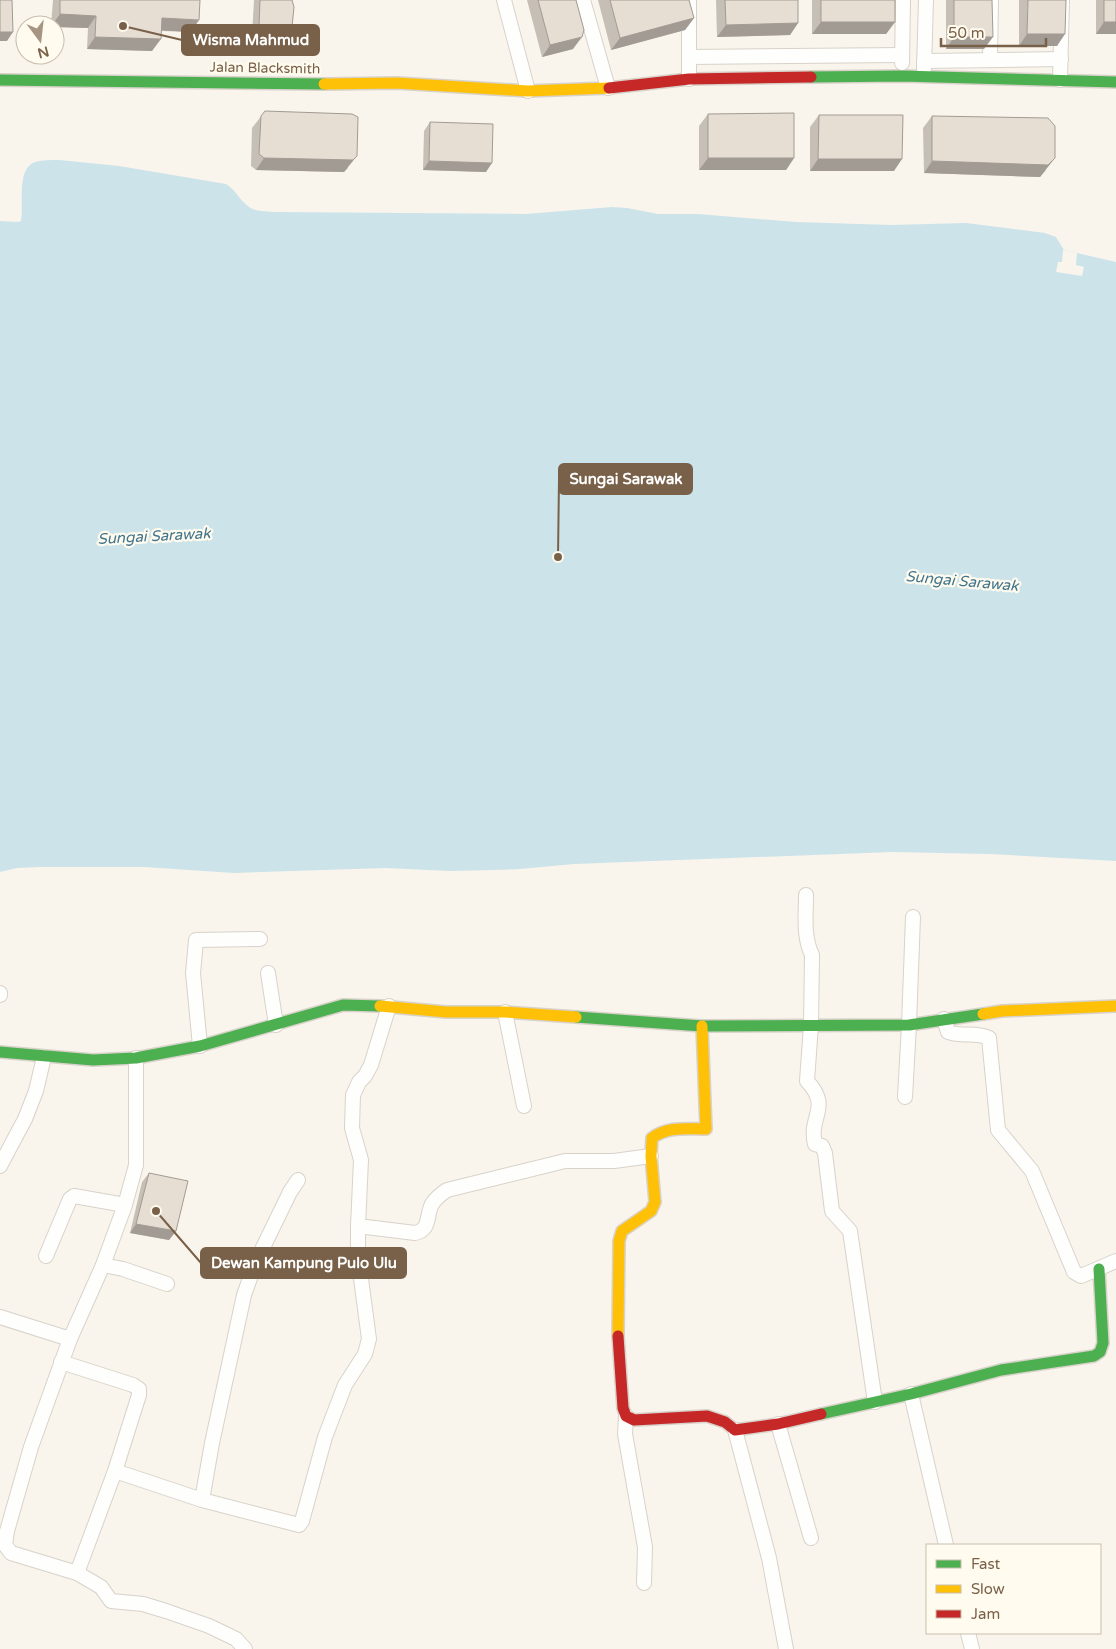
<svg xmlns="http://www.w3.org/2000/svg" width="1116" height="1649" font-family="'Varela Round',sans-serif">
<rect width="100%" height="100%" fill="#f9f5ec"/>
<path fill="#cce3ea" d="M59 160 119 166 226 184C237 191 240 201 249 207 256 212 265 211 273 212L526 214 612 207 627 208 658 214H698L796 222 891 225 966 223 1045 233 1056 237 1064 250 1116 262V861L989 854 892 852 574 864 520 869 494 870 450 871 385 868 234 873 144 867H39L17 868 0 872V221L18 222 21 221C24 204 16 169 35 162 43 160 52 160 59 160Z"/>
<path fill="#f9f5ec" d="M1063 250 1077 253 1076 265 1084 267 1082 276 1056 272 1058 262H1062Z"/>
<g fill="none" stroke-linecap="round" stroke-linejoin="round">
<defs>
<g id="street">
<path d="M504 0 528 91"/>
<path d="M583 0 608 88"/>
<path d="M689 0V79"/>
<path d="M689 57 902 55"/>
<path d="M990 60 991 0"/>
<path d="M924 61 1061 59"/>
<path d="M902 63 903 0"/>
<path d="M924 69 926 0"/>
<path d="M1060 80 1062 0"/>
<path d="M806 895C806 916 803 936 812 955L811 1025 807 1081C832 1108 808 1116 815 1144L822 1146 825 1153 832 1211 850 1231 875 1402"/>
<path d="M268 973 276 1025"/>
<path d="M0 993V995"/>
<path d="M389 1006 371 1065 365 1076 359 1082 353 1095 352 1128 361 1160 358 1226 415 1233C431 1230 426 1215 432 1204 436 1198 441 1194 447 1190L565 1161H614L651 1156"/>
<path d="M505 1012 524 1106"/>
<path d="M944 1019 948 1032C962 1037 977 1032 989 1038L998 1130 1032 1171 1074 1272 1081 1276 1116 1261"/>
<path d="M200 1046 193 973 196 940 260 939"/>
<path d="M136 1058V1165L125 1205 103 1265 70 1339 31 1447 7 1531 5 1545 11 1553 77 1573 101 1587 111 1601 143 1604 166 1611 209 1626 236 1639 245 1649"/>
<path d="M905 1097 909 1025 913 917"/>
<path d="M0 1166 25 1119 36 1091 44 1057"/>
<path d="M46 1256 70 1199 74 1196 125 1205"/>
<path d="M255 1264C268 1267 284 1272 297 1269 304 1267 308 1260 313 1255"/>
<path d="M103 1265 123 1269 167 1284"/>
<path d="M0 1317 70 1339"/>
<path d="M61 1362 133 1385 139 1389V1395L115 1471 202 1500 299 1525 302 1521 325 1437 345 1385 365 1354 369 1339 358 1256V1226"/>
<path d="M911 1394 946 1545"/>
<path d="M626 1416 625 1434 645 1547 644 1583"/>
<path d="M778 1424 811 1538"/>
<path d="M735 1430 769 1558 786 1649"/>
<path d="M202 1500 212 1443 244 1295 255 1264 290 1192 298 1180"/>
<path d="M77 1573 115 1471"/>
<path d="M968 1633 972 1649"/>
</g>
<g id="fast">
<path d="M811 77 902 76 1116 82"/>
<path d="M0 80 324 84"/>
<path d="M576 1017 702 1026 909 1025 983 1014"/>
<path d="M0 1052 93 1060 136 1058 200 1046 343 1005 380 1006"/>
<path d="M821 1414 911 1394 1001 1370 1094 1356 1100 1352 1103 1343 1099 1269"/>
</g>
<g id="slow">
<path d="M324 84 397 83 528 91 609 88"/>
<path d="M380 1006 446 1012H505L576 1017"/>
<path d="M983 1014 1002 1011 1116 1006"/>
<path d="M618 1336 619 1241 622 1231 651 1211 655 1202 651 1156 652 1138C668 1126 687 1129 706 1129L702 1026"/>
</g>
<g id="jam">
<path d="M609 88 689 79 811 77"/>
<path d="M618 1336 623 1408 626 1416 634 1420 707 1416 725 1422 735 1430 778 1424 821 1414"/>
</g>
</defs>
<use href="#street" stroke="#d8d2ca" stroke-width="16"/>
<use href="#fast" stroke="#d8d2ca" stroke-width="14"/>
<use href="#slow" stroke="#d8d2ca" stroke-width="14"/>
<use href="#jam" stroke="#d8d2ca" stroke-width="14"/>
<use href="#street" stroke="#fefefc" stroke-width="14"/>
<use href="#fast" stroke="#4caf50" stroke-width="11"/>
<use href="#slow" stroke="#ffc107" stroke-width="11"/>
<use href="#jam" stroke="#c62828" stroke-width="11"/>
</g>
<g fill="#c6bfb5">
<path d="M53 0H200L191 32 161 31 152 51 87 49 88 28 55 27V25H51Z"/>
<path d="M254 0H292V27L286 36 252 35Z"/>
<path d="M527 0H576L573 49 542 57Z"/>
<path d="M598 0H689L694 18 685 30 611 50Z"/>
<path d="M716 0H798V23L790 35 717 37Z"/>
<path d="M812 0H895V22L886 34H812Z"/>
<path d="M946 0H992L984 49H946Z"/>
<path d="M1019 0H1066L1057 46H1019Z"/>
<rect x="1096" y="0" width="20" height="34"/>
<path d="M265 111 348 168 344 172 256 170 251 166 252 128Z"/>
<path d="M708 114 794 158 786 170H699V126Z"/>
<path d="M819 115 894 171H810V127Z"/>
<path d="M932 116 1046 170 1040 177 924 173 923 128Z"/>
<path d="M430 122 486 172 423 170 424 131Z"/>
<path d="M149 1173 176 1231 169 1240 130 1233 142 1182Z"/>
</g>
<g fill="#a19b94">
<path d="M60 14 96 16 88 28 55 27V25H52Z"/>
<path d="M162 18 199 20 191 32 154 30Z"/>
<path d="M694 18 685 30 611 50 620 38Z"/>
<path d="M821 22H895L886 34H812Z"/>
<path d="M1104 22H1116V34H1096Z"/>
<path d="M798 23 790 35 717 37 726 25Z"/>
<path d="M259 26 292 27 286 36 252 35Z"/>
<path d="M0 32H13L7 41H0Z"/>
<path d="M1027 34H1065L1057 46H1019Z"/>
<path d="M95 37 161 39 152 51 87 49Z"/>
<path d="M582 37 573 49 542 57 550 45Z"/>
<path d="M954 37H993L984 49H946Z"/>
<path d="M357 156 344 172 256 170 264 158Z"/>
<path d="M708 158H794L786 170H699Z"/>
<path d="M1055 158 1040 177 924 173 932 161Z"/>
<path d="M818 159H902L894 171H810Z"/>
<path d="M429 161 492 163 486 172 423 170Z"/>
<path d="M136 1224 176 1231 169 1240 130 1233Z"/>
</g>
<g fill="#e6ded3" stroke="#a19b94">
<path d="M0 0H12L13 32H0Z"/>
<path d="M60 0H200L199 20 162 18 161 39 95 37 96 16 60 14Z"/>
<path d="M260 0H292L294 7 292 27 259 26Z"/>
<path d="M538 0H576L584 30 582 37 550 45Z"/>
<path d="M610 0H689L694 18 620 38Z"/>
<path d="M725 0H798V23L726 25Z"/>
<rect x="821" y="0" width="74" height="22"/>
<path d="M954 0H992L993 37H954Z"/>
<path d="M1028 0H1066L1065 34H1027Z"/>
<rect x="1104" y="0" width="12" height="22"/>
<path d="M265 111 352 114 358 117 357 156 353 160 264 158 259 154 261 116Z"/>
<path d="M794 113V158H708V114Z"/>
<path d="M819 115H903L902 159H818Z"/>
<path d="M932 116 1048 118 1055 126V158L1048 165 932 161Z"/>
<path d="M430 122 493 124 492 163 429 161Z"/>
<path d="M149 1173 188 1181 176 1231 136 1224Z"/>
</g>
<g text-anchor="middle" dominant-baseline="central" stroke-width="4.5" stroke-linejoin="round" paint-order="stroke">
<g font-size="14" fill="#796149" stroke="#fffbee">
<text transform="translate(265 68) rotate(1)">Jalan Blacksmith</text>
</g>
<g font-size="15" font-style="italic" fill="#41758e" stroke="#fffbee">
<text transform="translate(154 536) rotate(-3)">Sungai Sarawak</text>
<text transform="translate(962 581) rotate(5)">Sungai Sarawak</text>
</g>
</g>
<path fill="none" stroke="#796149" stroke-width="2" d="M123 26L182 40M558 557L559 479M156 1211L201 1263"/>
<g fill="#796149" stroke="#fffbee" stroke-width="2">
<circle cx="123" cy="26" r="5"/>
<circle cx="558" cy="557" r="5"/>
<circle cx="156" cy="1211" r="5"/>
</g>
<g fill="#796149" stroke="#796149" stroke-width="2">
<rect x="182" y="25" width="137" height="30" rx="5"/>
<rect x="559" y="464" width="133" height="30" rx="5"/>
<rect x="201" y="1248" width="205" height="30" rx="5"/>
</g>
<g font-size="15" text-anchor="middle" font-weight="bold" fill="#fff">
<text x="251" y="45">Wisma Mahmud</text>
<text x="626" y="484">Sungai Sarawak</text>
<text x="304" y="1268">Dewan Kampung Pulo Ulu</text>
</g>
<rect x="926" y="1544" width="175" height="90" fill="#fffbee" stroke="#c9bdac"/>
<rect x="936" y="1560" width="25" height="8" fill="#4caf50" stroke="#c9bdac"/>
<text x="971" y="1569" font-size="15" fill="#796149">Fast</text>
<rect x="936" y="1585" width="25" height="8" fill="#ffc107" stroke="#c9bdac"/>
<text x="971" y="1594" font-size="15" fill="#796149">Slow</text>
<rect x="936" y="1610" width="25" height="8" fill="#c62828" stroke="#c9bdac"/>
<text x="971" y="1619" font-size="15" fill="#796149">Jam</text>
<g transform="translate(40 40) rotate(165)"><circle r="24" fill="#fffbee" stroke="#c9bdac"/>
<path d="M0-4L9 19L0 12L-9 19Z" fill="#a69582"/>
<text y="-8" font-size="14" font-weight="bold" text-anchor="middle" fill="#796149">N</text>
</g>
<path d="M941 38v8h105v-8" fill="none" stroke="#796149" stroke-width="2.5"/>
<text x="948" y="38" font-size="15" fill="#796149" stroke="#fffbee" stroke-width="4" paint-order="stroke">50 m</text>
</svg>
